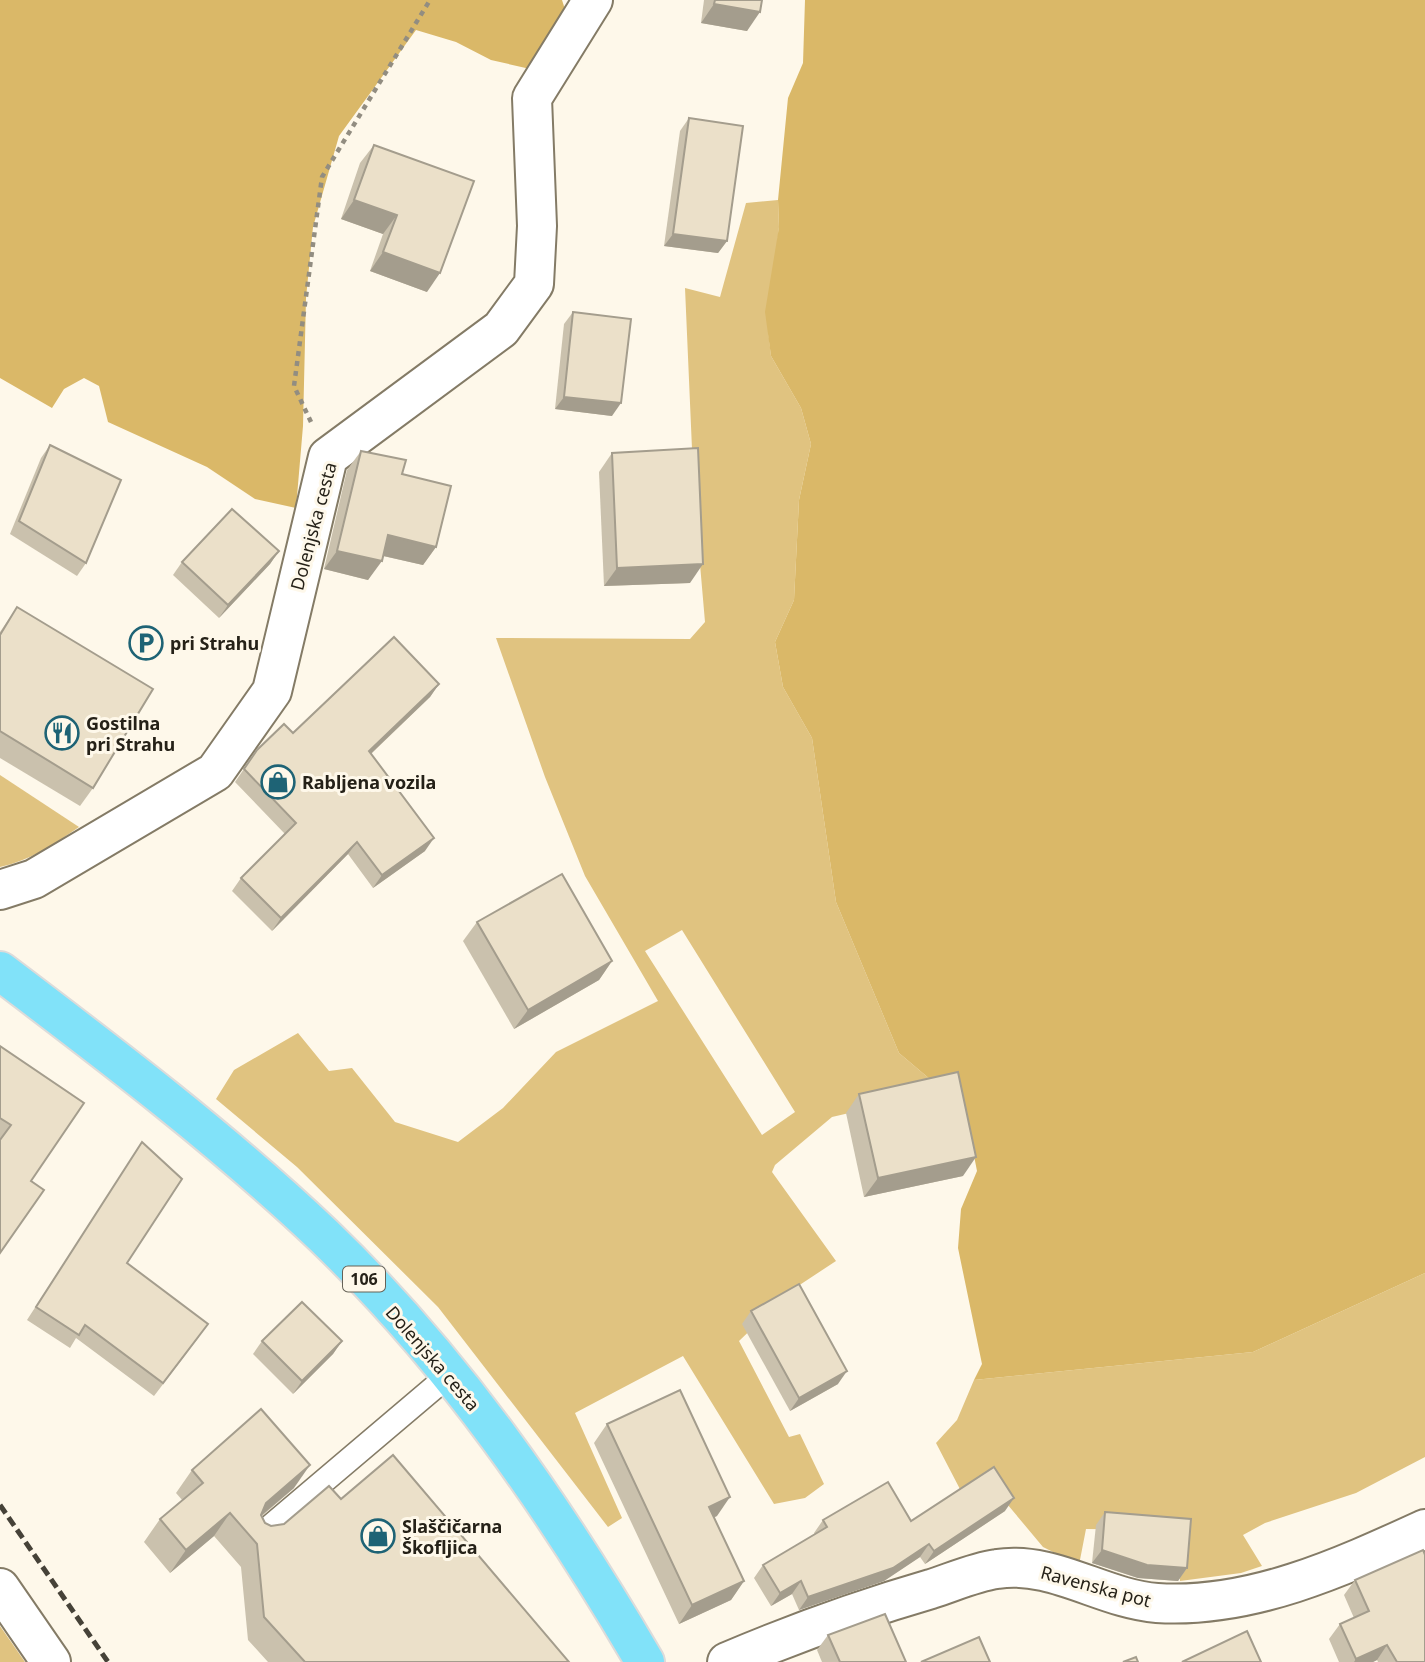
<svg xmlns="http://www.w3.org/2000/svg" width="1425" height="1662" font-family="'Noto Sans',sans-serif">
<rect width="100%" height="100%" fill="#fef8ea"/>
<g fill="#e0c380" fill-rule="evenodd">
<path d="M778 200 779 227 768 330 771 356 801 408 811 444 799 500 794 600 775 642 783 687 812 738 836 902 899 1053 944 1091 832 1117 775 1165 772 1172 836 1261 792 1290 739 1341 789 1437 800 1434 824 1484 805 1498 774 1504 683 1356 575 1413 622 1518 608 1527 438 1307 297 1167 216 1099 234 1070 298 1033 329 1071 352 1068 395 1122 458 1142 503 1108 556 1052 658 1001 585 876 545 777 496 638 690 639 705 622 694 495 685 288 720 297 746 203ZM682 930 795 1112 762 1135 645 951Z"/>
<path d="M0 775 79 827C55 844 29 861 0 867Z"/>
<path d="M1425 1273V1457L1356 1493 1265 1523 1243 1535 1262 1566 1241 1573 1180 1581 1178 1530 1086 1529 1079 1565 1043 1547 987 1480 962 1493 936 1443 957 1420 974 1380 1253 1352Z"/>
<path d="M0 1626 25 1662H0Z"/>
</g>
<g fill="#dab868">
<path d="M0 0H562L570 25 539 71 491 60 456 42 416 30 339 136 313 227 306 298 303 426 296 508 255 499 207 467 108 422 99 386 84 378 64 389 52 408 0 378Z"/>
<path d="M805 0H1425V1273L1253 1352 974 1380 982 1364 958 1248 961 1209 977 1171 967 1120 944 1091 899 1053 836 902 812 738 783 687 775 642 794 600 799 500 811 444 801 408 771 356 765 312 779 227 778 200 788 98 803 63Z"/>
</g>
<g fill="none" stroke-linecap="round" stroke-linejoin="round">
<defs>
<path id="lane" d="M259 1536 449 1375"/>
<g id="street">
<path d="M0 890 34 879 215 772 272 691 328 457 501 329 534 284 537 226 532 98 593 0"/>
<path d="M0 1588 51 1662"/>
<path d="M727 1662C793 1634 862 1609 931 1589 953 1582 975 1572 997 1569 1052 1560 1103 1599 1157 1603 1251 1609 1342 1567 1425 1529"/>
</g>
<path id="primary" d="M0 971C111 1055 223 1140 324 1236 453 1360 555 1508 645 1662"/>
</defs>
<use href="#lane" stroke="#847b66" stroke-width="26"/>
<use href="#street" stroke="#847b66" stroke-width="42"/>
<use href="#primary" stroke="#dcdbda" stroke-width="42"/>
<path stroke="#928d81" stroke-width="4.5" stroke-dasharray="5 5" stroke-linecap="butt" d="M311 422 294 386 322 177 430 0"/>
<use href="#lane" stroke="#fff" stroke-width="23"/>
<use href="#street" stroke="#fff" stroke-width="38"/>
<use href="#primary" stroke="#81e2f9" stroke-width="38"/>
<path stroke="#464238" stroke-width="5" stroke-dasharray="10 5" stroke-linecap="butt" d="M0 1505 108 1662"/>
</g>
<g fill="#cac1ad">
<path d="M704 0H762L747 31 701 23Z"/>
<path d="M689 118 727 241 718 253 664 246 680 131Z"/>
<path d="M374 145 427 292 370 271 383 234 341 219 360 163Z"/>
<path d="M573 312 612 416 555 409 564 324Z"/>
<path d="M50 445 86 563 77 576 10 534 41 458Z"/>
<path d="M361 451 402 474 436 547 423 565 383 556 368 580 324 569 347 470Z"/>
<path d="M612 453 690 583 604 586 599 472Z"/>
<path d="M279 551 270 564 219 618 173 575 182 562Z"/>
<path d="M17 607 93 788 80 806 0 758V632Z"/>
<path d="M439 684 430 697 371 754 425 851 373 888 348 854 272 931 232 891 241 878 285 834 235 782 257 750 293 733Z"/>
<path d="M477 922 612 961 599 980 514 1029 463 941Z"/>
<path d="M0 1046 31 1181 0 1253Z"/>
<path d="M859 1094 963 1176 864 1197 846 1113Z"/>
<path d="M142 1142 127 1263 199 1337 154 1396 76 1338 70 1348 27 1320Z"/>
<path d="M751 1311 838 1384 790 1411 742 1324Z"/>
<path d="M262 1341H342L333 1354 293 1394 253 1354Z"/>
<path d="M607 1424 717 1516 714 1517 744 1581 731 1600 679 1624 594 1443Z"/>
<path d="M192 1470 294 1488 262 1516 265 1523 271 1526 284 1524 341 1499 569 1662H268L248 1640 241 1567 214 1536 170 1573 144 1542 160 1519 183 1501 176 1493Z"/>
<path d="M1005 1511 925 1564 920 1557 884 1581 799 1610 792 1594 771 1606 754 1578 763 1565 815 1535 814 1533 823 1520 911 1521Z"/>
<path d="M1105 1512 1187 1568 1178 1581 1138 1578 1092 1563 1096 1525Z"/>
<path d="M1355 1580 1425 1662H1378L1377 1660 1373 1662H1339L1329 1639 1340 1624 1354 1618 1344 1595Z"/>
<path d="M828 1635 906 1662H822L817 1650Z"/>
</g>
<g fill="#a49d8d">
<path d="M714 4 760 12 747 31 701 23Z"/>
<path d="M354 200 397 215 383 234 341 219Z"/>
<path d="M673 234 727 241 718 253 664 246Z"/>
<path d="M383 252 440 273 427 292 370 271Z"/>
<path d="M564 397 621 403 612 416 555 409Z"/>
<path d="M388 535 436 547 423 565 375 554Z"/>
<path d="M279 551 270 564 219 618 228 605Z"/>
<path d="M337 551 382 561 368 580 324 569Z"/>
<path d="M703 564 690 583 604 586 617 568Z"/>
<path d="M439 684 430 697 360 764 369 751Z"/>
<path d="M434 838 425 851 373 888 382 875Z"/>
<path d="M357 842 348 854 272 931 281 918Z"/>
<path d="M612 961 599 980 514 1029 528 1010Z"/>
<path d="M976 1157 963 1176 864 1197 878 1178Z"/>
<path d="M342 1341 333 1354 293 1394 302 1381Z"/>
<path d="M847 1371 838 1384 790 1411 799 1398Z"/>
<path d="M310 1465 294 1488 249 1526 266 1503Z"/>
<path d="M730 1497 717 1516 696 1526 709 1507Z"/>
<path d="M1014 1498 1005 1511 925 1564 934 1551Z"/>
<path d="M230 1513 214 1536 170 1573 186 1550Z"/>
<path d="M929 1544 920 1557 884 1581 799 1610 808 1597Z"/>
<path d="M1102 1550 1187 1568 1178 1581 1138 1578 1092 1563Z"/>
<path d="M744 1581 731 1600 679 1624 692 1605Z"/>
<path d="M801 1581 792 1594 771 1606 780 1593Z"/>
<path d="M1387 1645 1377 1660 1373 1662H1354L1356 1659Z"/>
</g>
<g fill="#ebe0c9" stroke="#a49d8d" stroke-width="2">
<path d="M715 0H762L760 12 714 4Z"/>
<path d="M689 118 743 126 727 241 673 234Z"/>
<path d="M374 145 474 181 440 273 383 252 397 215 354 200Z"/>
<path d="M573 312 631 319 621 403 564 397Z"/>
<path d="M50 445 121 480 86 563 19 521Z"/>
<path d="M698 448 703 564 617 568 612 453Z"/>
<path d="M361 451 406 460 402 474 451 486 436 547 388 535 382 561 337 551Z"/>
<path d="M232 509 279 551 228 605 182 562Z"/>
<path d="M17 607 153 689 93 788 0 731V635Z"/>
<path d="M394 637 439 684 369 751 434 838 382 875 357 842 281 918 241 878 296 823 244 769 257 750 284 724 293 733Z"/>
<path d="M562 874 612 961 528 1010 477 922Z"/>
<path d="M0 1046 84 1103 31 1181 44 1190 0 1253V1140L11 1125 0 1118Z"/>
<path d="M958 1072 976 1157 878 1178 859 1094Z"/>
<path d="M142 1142 182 1179 127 1263 208 1324 163 1383 85 1325 79 1335 36 1307Z"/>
<path d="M799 1284 847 1371 799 1398 751 1311Z"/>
<path d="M302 1302 342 1341 302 1381 262 1341Z"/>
<path d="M680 1390 730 1497 709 1507 744 1581 692 1605 607 1424Z"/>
<path d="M261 1409 310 1465 266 1503 261 1515 265 1523 271 1526 284 1524 329 1486 341 1499 393 1455 569 1662H305L264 1617 257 1544 230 1513 186 1550 160 1519 203 1483 192 1470Z"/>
<path d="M994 1467 1014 1498 934 1551 929 1544 893 1568 808 1597 801 1581 780 1593 763 1565 827 1527 823 1520 888 1482 911 1521Z"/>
<path d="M1105 1512 1191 1519 1187 1568 1147 1565 1102 1550Z"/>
<path d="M1423 1550 1425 1555V1662H1397L1387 1645 1356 1659 1340 1624 1369 1611 1355 1580Z"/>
<path d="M885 1614 906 1662H840L828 1635Z"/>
<path d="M1247 1631 1261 1662H1182Z"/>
<path d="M979 1637 990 1662H921Z"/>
<path d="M1136 1657 1138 1662H1123Z"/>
</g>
<defs>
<symbol id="parking-ring" viewBox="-11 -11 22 22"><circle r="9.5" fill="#fef8ea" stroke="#1e6375" stroke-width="1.5"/><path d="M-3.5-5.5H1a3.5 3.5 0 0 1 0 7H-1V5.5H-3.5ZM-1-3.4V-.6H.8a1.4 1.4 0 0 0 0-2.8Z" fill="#1e6375"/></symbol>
<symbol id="restaurant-ring" viewBox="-11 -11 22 22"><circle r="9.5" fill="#fef8ea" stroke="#1e6375" stroke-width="1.5"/><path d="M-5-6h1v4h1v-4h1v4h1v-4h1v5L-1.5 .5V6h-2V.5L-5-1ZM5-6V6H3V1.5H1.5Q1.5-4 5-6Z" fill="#1e6375"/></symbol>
<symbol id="shop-ring" viewBox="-11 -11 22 22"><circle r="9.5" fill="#fef8ea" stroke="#1e6375" stroke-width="1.5"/><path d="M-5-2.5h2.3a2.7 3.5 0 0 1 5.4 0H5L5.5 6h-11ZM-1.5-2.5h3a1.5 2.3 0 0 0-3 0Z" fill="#1e6375"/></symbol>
</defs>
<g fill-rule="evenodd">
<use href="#parking-ring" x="127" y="624" width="38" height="38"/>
<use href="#restaurant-ring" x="43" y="714" width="38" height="38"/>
<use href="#shop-ring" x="259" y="763" width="38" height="38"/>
<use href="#shop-ring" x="359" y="1517" width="38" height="38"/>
</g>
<g text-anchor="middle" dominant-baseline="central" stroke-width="6" stroke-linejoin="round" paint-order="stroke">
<rect fill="#fef8ea" stroke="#666257" stroke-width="2" x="343" y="1266.5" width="42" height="25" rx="5"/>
<g font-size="16" font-weight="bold" fill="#252118">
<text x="364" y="1279">106</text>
</g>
<g font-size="18" fill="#252118" stroke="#fef8ea">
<text transform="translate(313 526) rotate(-75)">Dolenjska cesta</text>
<text transform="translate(433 1358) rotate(49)">Dolenjska cesta</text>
<text transform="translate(1096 1586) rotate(15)">Ravenska pot</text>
</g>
<g font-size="18" font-weight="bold" fill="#252118" stroke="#fef8ea" text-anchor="start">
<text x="170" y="643">pri Strahu</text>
<text x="86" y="723">Gostilna<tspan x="86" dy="21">pri Strahu</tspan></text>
<text x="302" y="782">Rabljena vozila</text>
<text x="402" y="1526">Slaščičarna<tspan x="402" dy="21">Škofljica</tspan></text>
</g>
</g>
</svg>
